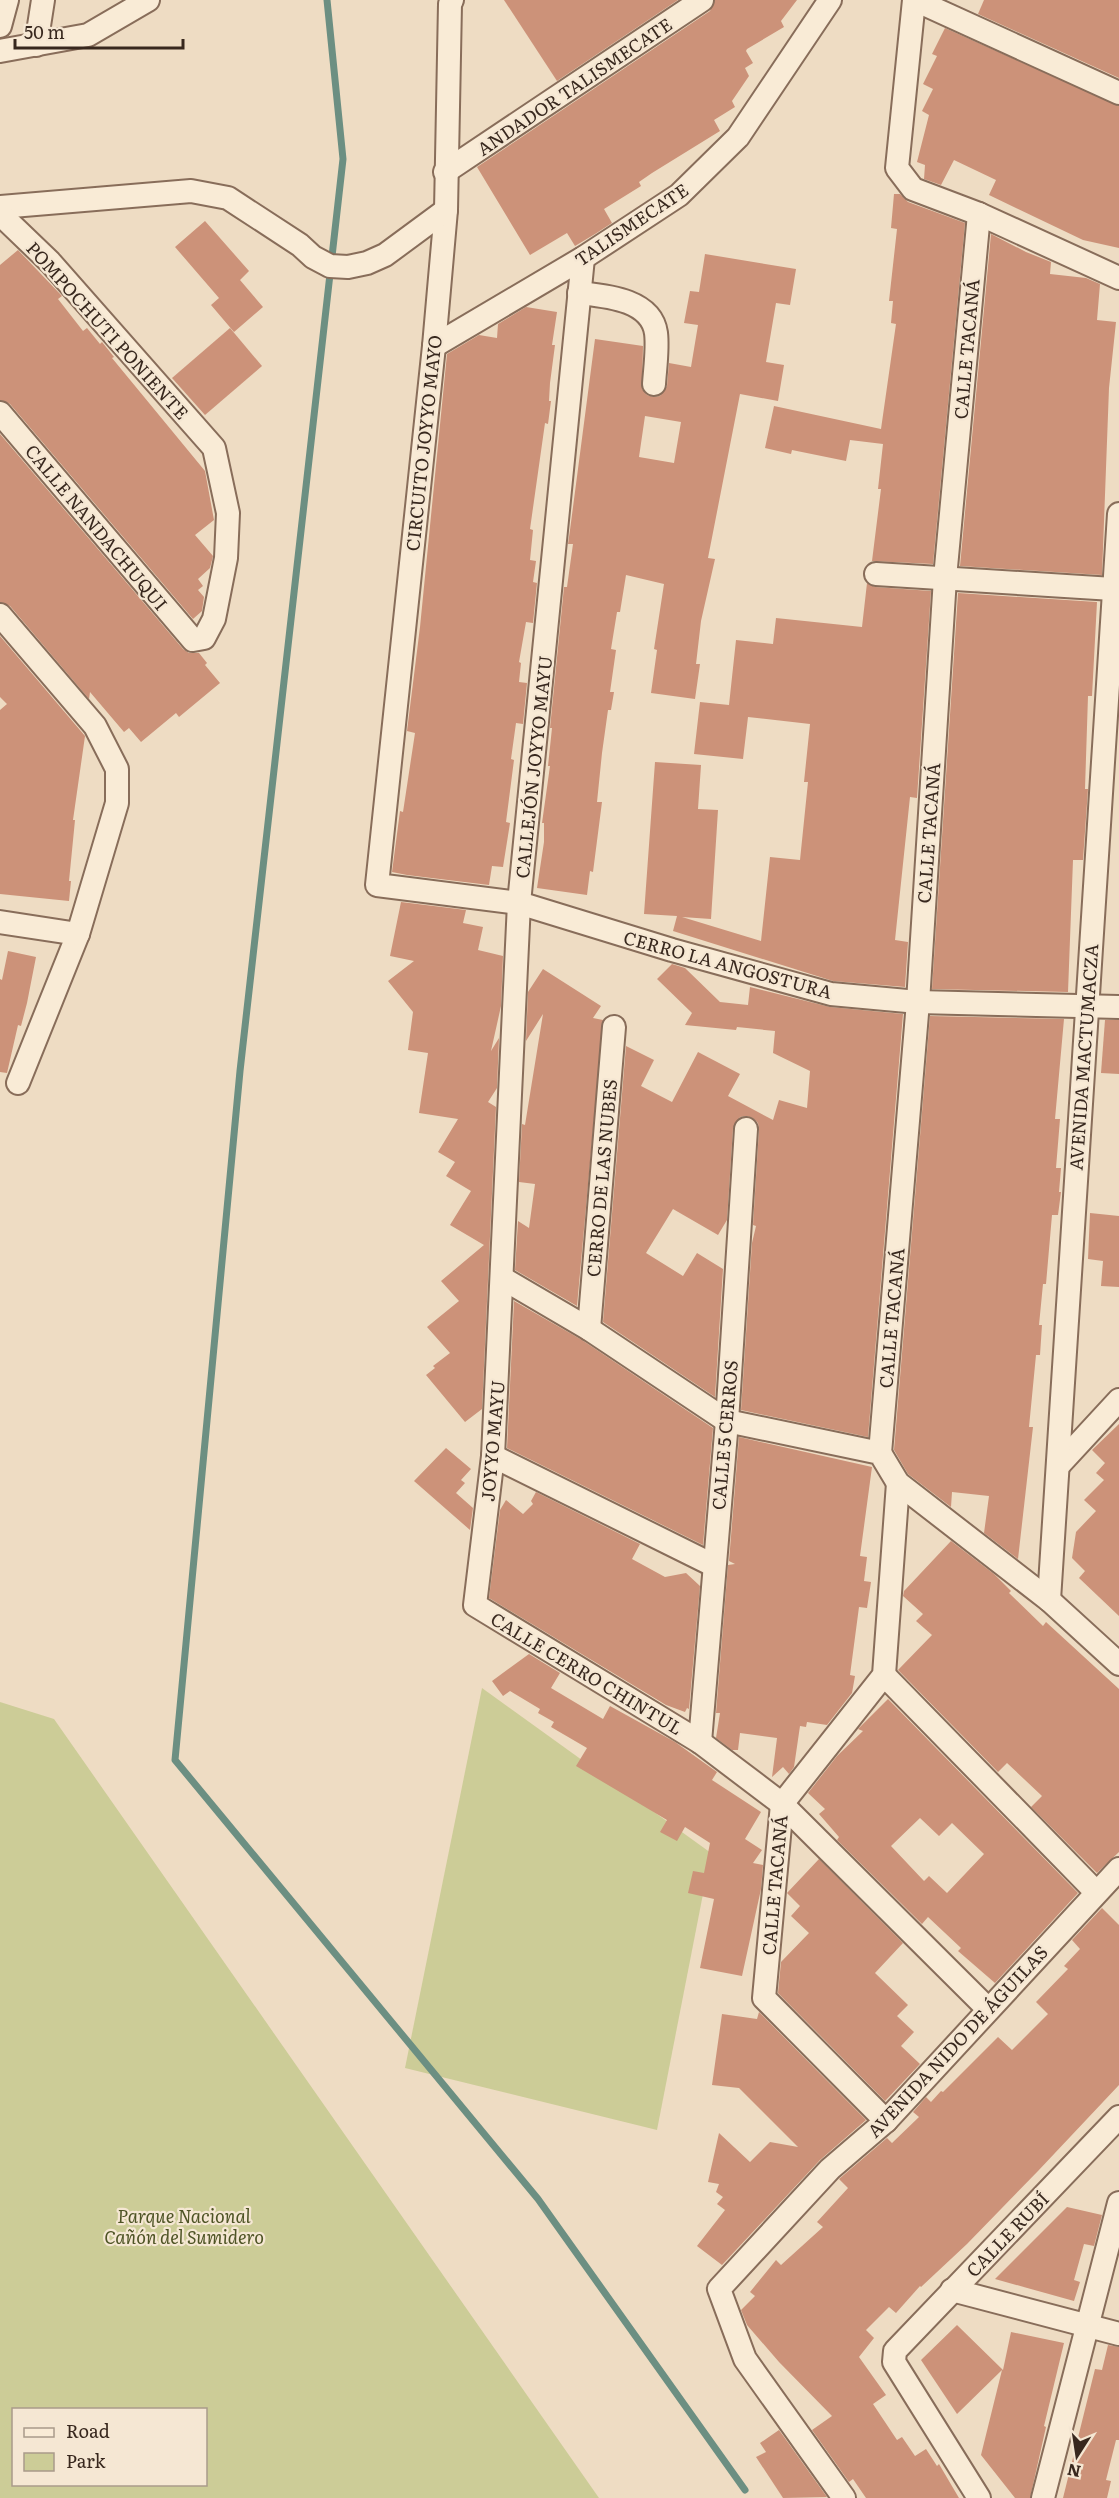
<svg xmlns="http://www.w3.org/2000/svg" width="1119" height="2498" font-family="Literata,serif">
<rect width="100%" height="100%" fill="#eedcc3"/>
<g fill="#cccc97" fill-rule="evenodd">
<path d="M482 1688 711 1853 657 2130 405 2068Z"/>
<path d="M0 1702 54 1719 599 2498H0ZM14 2410H206V2484H14Z"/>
</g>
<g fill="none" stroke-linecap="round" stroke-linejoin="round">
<path stroke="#6c8f82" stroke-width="7" d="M327 0 343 159 240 1071 175 1760 538 2199 745 2490"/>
</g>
<g fill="#cc9279" fill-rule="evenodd">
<path d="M504 0H678L557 81Z"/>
<path d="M715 0H797L781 21 784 27 747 49 746 51 753 63 745 68 749 76 732 101 735 107 714 120 720 131 652 173 639 182 641 186 604 209 612 223 595 234 575 246 567 233 530 255 477 167 710 11Z"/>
<path d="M984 0H1119V78L978 14Z"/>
<path d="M945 28 1119 106V248L1083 240 989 195 996 180 954 160 941 185 924 179 925 165 917 162 929 115 922 111 933 89 923 84 937 56 932 54Z"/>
<path d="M894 194H900L908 202 965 223 933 564 872 561 881 489H878L883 444 850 440 846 461 792 450 791 454 765 448 774 406 881 429 896 324 891 323 893 301H889L897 229 891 228Z"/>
<path d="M205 221 249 271 240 280 263 307 234 332 211 305 219 298 175 247Z"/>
<path d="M991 234 1026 252 1051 262 1050 274 1086 278 1100 284 1097 320 1116 322 1109 388 1102 575 960 566Z"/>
<path d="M18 250 62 296 58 299 83 331 87 328 100 344 102 342 114 357 112 358 205 471 214 520 195 535 213 556 210 568 198 579 203 586 198 590 204 597 202 611 193 619 10 404 0 400V265Z"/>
<path d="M705 254 796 269 790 305 776 303 766 362 784 365 778 401 740 394 708 558 715 559 701 621 696 664H700L695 699 651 693 657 650 654 649 664 584 626 575 620 612H617L611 649 616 650 610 692H614L611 710H608L602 753 597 802H602L593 872 590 871 587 895 537 888 544 842V823H542L550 766H548L552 728H550L564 587H567L573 544H568L570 530 595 339 643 346 642 389 647 395 654 397 660 396 667 386 669 363 691 367 698 325 684 323 690 291 699 292ZM645 416 681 422 674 463 639 457Z"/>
<path d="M526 307 557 312 552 345H555L550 383 549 401H551L548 424 545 423 530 529 533 530 530 560 536 561 533 582 537 583 533 623 526 622 519 662 521 663 519 682 527 683 523 724 516 723 511 759 514 760 506 822 510 823 503 867 492 866 489 885 407 875 392 872 400 811 403 812 415 733 407 731 420 627 447 354 479 335 497 338 498 324Z"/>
<path d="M230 328 262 366 205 415 172 378Z"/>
<path d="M0 434 183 649 189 653H199L207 663 205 665 220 683 179 717 176 713 141 742 129 728 124 732 90 692 89 699 10 606 0 602Z"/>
<path d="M867 583 875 587 931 591 917 798 910 797 895 940 908 942 905 987 833 981 673 931 677 916 644 914 655 762 701 765 698 809 718 810 711 919 682 917 761 941 770 857 800 860 808 782H804L810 724 748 717 743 759 694 754 700 702 729 705 736 640 773 644 776 618 862 627Z"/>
<path d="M958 593 1097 602 1092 696H1088L1085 789H1088L1083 860H1073L1068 992 932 989Z"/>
<path d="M0 636 85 736 73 820H75L69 881H71L69 901 0 894V710L7 704 0 697Z"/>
<path d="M401 902 466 910 463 923 483 927 478 950 503 956 501 1006 491 1051 499 1038 497 1088 488 1102 496 1107 482 1409 465 1422 426 1375 435 1368 433 1366 450 1353 427 1327 459 1301 441 1281 484 1245 450 1225 471 1191 446 1176 455 1162 438 1152 458 1119 419 1113 428 1053 408 1050 413 1012 388 981 414 961 390 956Z"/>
<path d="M8 951 36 957 27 1003 21 1026 18 1025 7 1073 0 1072V979L2 980Z"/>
<path d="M672 964 685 968 720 1002 748 1005 750 987 830 1007 903 1014 868 1437 741 1410 752 1243 756 1226 753 1225 759 1130 758 1123 753 1118 746 1116 740 1117 733 1128 727 1220 718 1235 673 1209 646 1253 683 1276 697 1253 723 1269 715 1397 603 1322 626 1046 654 1060 641 1086 672 1102 698 1052 740 1074 728 1096 773 1120 779 1100 807 1108 810 1071 773 1053 775 1031 737 1027 736 1030 685 1025 692 1013 657 979Z"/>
<path d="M543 969 601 1006 593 1018 603 1020 577 1306 515 1270 518 1221 529 1228 535 1184 519 1182 522 1124 525 1125 543 1014 526 1041 528 992Z"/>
<path d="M930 1016 1064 1019 1055 1119H1060L1056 1168H1061L1059 1192H1061L1058 1215H1052L1046 1284H1043L1039 1325H1042L1040 1355H1036L1029 1427H1033L1018 1559 984 1533 989 1496 952 1492 951 1507 908 1474 894 1450Z"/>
<path d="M1105 1020H1119V1074L1101 1073Z"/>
<path d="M1090 1213 1119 1216V1287L1101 1286 1103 1261 1088 1259Z"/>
<path d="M514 1301 582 1340 713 1428 703 1545 507 1448Z"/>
<path d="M1119 1424V1616L1079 1578 1085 1571 1072 1558 1076 1532 1096 1511 1084 1500 1104 1480 1096 1473 1105 1463 1092 1450Z"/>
<path d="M739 1437 872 1467 860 1556 867 1557 864 1581 871 1582 867 1608 859 1607 850 1675 855 1676 852 1693 827 1725 807 1722 806 1727 800 1726 794 1767 789 1774 783 1767 772 1777 777 1738 740 1733 738 1750H732L716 1738 720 1713H716L728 1565 735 1564 729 1561Z"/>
<path d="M446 1448 471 1469 461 1480 465 1483 456 1493 473 1508 470 1530 414 1481Z"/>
<path d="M536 1492 640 1544 632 1559 665 1577 686 1573 700 1586 689 1709 687 1708 685 1712 666 1705 489 1598 500 1510 506 1500 523 1514 533 1504 531 1501Z"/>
<path d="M951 1541 994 1574 1011 1591 1009 1593 1043 1626 1046 1622 1119 1689V1852L1097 1873 1031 1807 1042 1796 1007 1763 998 1772 898 1670 932 1635 916 1621 923 1614 903 1596 904 1591Z"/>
<path d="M529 1654 560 1673 551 1688 603 1719 610 1706 675 1742 717 1772 712 1780 761 1812 745 1839 762 1850 753 1863 763 1865 761 1889 742 1976 700 1968 714 1899 688 1893 693 1871 704 1873 710 1843 685 1827 677 1841 660 1832 667 1820 576 1766 587 1748 551 1727 554 1722 538 1713 540 1709 510 1691 503 1696 492 1681Z"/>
<path d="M888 1699 1078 1893 995 1983 958 1951 961 1948 928 1917 922 1924 837 1840 839 1837 819 1814 825 1809 808 1793 837 1756 863 1731 858 1729ZM920 1818 939 1836 952 1823 984 1854 947 1893 929 1876 924 1881 891 1846Z"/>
<path d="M819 1859 903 1943 875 1973 908 2005 897 2016 914 2032 901 2046 920 2064 885 2101 778 1993 781 1962 809 1933 791 1916 800 1906 787 1893Z"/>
<path d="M1102 1908 1119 1925V2085L1038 2171 967 2244 921 2287 920 2286 896 2313 889 2307 866 2330 874 2338 859 2357 886 2395 873 2404 897 2440 902 2437 915 2456 926 2449 937 2466 939 2464 959 2498H866L853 2479 849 2482 812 2430 832 2416 779 2362 747 2325 741 2310 755 2296 750 2292 776 2260 781 2265 823 2227 817 2222 848 2188 839 2179 887 2138 892 2143 919 2117 913 2112 926 2097 931 2102 941 2091 943 2092 998 2037 1012 2050 1048 2014 1036 2002 1068 1969 1064 1966 1080 1949 1072 1940Z"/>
<path d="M759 2012 866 2120 820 2160 722 2265 697 2246 725 2210 717 2204 723 2197 716 2192 719 2184 708 2182 719 2133 750 2162 770 2142 798 2147 739 2088 712 2085 722 2014 757 2019Z"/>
<path d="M1067 2207 1102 2215 1094 2246 1084 2244 1074 2280 1080 2282 1074 2301 995 2279Z"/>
<path d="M957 2325 1003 2370 1011 2332 1064 2343 1044 2426 1046 2427 1030 2498H1015L981 2455 1002 2370 957 2414 921 2360Z"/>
<path d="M1108 2345 1119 2347V2440H1116L1106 2480 1111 2481 1107 2498H1063L1095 2369 1102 2370Z"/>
<path d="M779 2430 827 2497 783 2498 756 2457 766 2452 760 2443Z"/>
</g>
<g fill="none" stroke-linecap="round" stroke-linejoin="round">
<defs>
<g id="minor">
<path d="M452 0 450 4 446 210 434 346 377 885 519 903 672 950 831 994 918 1002 1119 1007"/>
<path d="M914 0 897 168 913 189 979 214 1119 278"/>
<path d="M915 0 1119 93"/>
<path d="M0 26 7 0"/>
<path d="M36 45 43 0"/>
<path d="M0 51 88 35 148 0"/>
<path d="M445 172 702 0"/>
<path d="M0 207 191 191 228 198 300 245 313 257 330 266 348 267 367 263 385 255 446 210"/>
<path d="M0 214 50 262 214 448 228 513 226 558 214 619 204 638 193 640 0 413"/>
<path d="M583 258 519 903 493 1456 475 1605 700 1742 782 1804 988 2009"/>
<path d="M579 293C605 296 651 299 656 333 658 349 655 368 654 384"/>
<path d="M434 346 583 258 679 195 738 137 830 0"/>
<path d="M876 574 1113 589"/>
<path d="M0 615 95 726 117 769V803L78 934 18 1083"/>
<path d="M0 922 78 934"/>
<path d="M502 1278 589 1329 727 1421 880 1453 898 1483 1049 1600 1119 1664"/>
<path d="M589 1329 614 1027"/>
<path d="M880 1453 918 1002 945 578 979 214"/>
<path d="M493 1456 713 1565"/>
<path d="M1058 1466 1119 1400"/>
<path d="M1049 1600 1119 514"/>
<path d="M884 1675 1096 1892"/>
<path d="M700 1742 727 1421 746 1129"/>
<path d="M886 2121 764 1998 782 1804 884 1675 898 1483"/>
<path d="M952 2290 1119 2334"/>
<path d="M844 2498 745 2359 719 2289 830 2169 886 2121 1119 1869"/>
<path d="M979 2498 894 2362 895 2351 1119 2117"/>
<path d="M1043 2498 1119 2203"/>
</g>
</defs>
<use href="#minor" stroke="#886d5a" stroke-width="26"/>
<use href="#minor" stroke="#f9ebd6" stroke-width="22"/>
</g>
<g text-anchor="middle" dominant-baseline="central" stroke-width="4.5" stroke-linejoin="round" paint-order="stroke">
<g font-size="18" fill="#38281e" stroke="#f5e7d3">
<text transform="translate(574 86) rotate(-34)">ANDADOR TALISMECATE</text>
<text transform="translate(631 224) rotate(-34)">TALISMECATE</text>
<text transform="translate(108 330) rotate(48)">POMPOCHUTI PONIENTE</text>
<text transform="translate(966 349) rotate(-85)">CALLE TACANÁ</text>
<text transform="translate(423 443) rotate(-84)">CIRCUITO JOYYO MAYO</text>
<text transform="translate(97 527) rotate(50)">CALLE NANDACHUQUI</text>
<text transform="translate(533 767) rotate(-84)">CALLEJÓN JOYYO MAYU</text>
<text transform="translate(928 833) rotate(-86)">CALLE TACANÁ</text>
<text transform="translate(728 964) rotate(15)">CERRO LA ANGOSTURA</text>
<text transform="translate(1083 1057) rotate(-86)">AVENIDA MACTUMACZA</text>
<text transform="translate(601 1178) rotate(-85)">CERRO DE LAS NUBES</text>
<text transform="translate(891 1318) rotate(-85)">CALLE TACANÁ</text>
<text transform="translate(724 1435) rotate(-85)">CALLE 5 CERROS</text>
<text transform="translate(492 1441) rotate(-85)">JOYYO MAYU</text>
<text transform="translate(587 1673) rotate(31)">CALLE CERRO CHINTUL</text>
<text transform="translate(774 1885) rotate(-85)">CALLE TACANÁ</text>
<text transform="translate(957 2041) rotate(-47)">AVENIDA NIDO DE ÁGUILAS</text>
<text transform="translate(1007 2234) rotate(-46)">CALLE RUBÍ</text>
</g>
<g font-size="18" font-style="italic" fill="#4e5425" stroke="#f5e7d3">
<text x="184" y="2215">Parque Nacional<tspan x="184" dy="21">Cañón del Sumidero</tspan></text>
</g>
</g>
<rect x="12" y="2408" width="195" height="78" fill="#f5e7d3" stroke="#a99b8b" stroke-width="1.5"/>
<rect x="24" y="2428" width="30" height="9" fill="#f9ebd6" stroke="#a99b8b" stroke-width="1.5"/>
<text x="66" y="2438" font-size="18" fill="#38281e">Road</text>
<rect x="24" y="2453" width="30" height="18" fill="#cccc97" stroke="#a99b8b" stroke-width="1.5"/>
<text x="66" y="2468" font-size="18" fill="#38281e">Park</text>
<g transform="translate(1077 2456) rotate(192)" stroke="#f5e7d3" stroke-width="4.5" paint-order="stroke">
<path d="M0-4.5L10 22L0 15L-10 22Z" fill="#38281e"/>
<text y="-9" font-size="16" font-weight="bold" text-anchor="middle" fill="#38281e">N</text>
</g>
<path d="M15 39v9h168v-9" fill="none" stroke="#38281e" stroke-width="3"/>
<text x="24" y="39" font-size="18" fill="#38281e" stroke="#f5e7d3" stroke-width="4.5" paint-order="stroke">50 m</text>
</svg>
